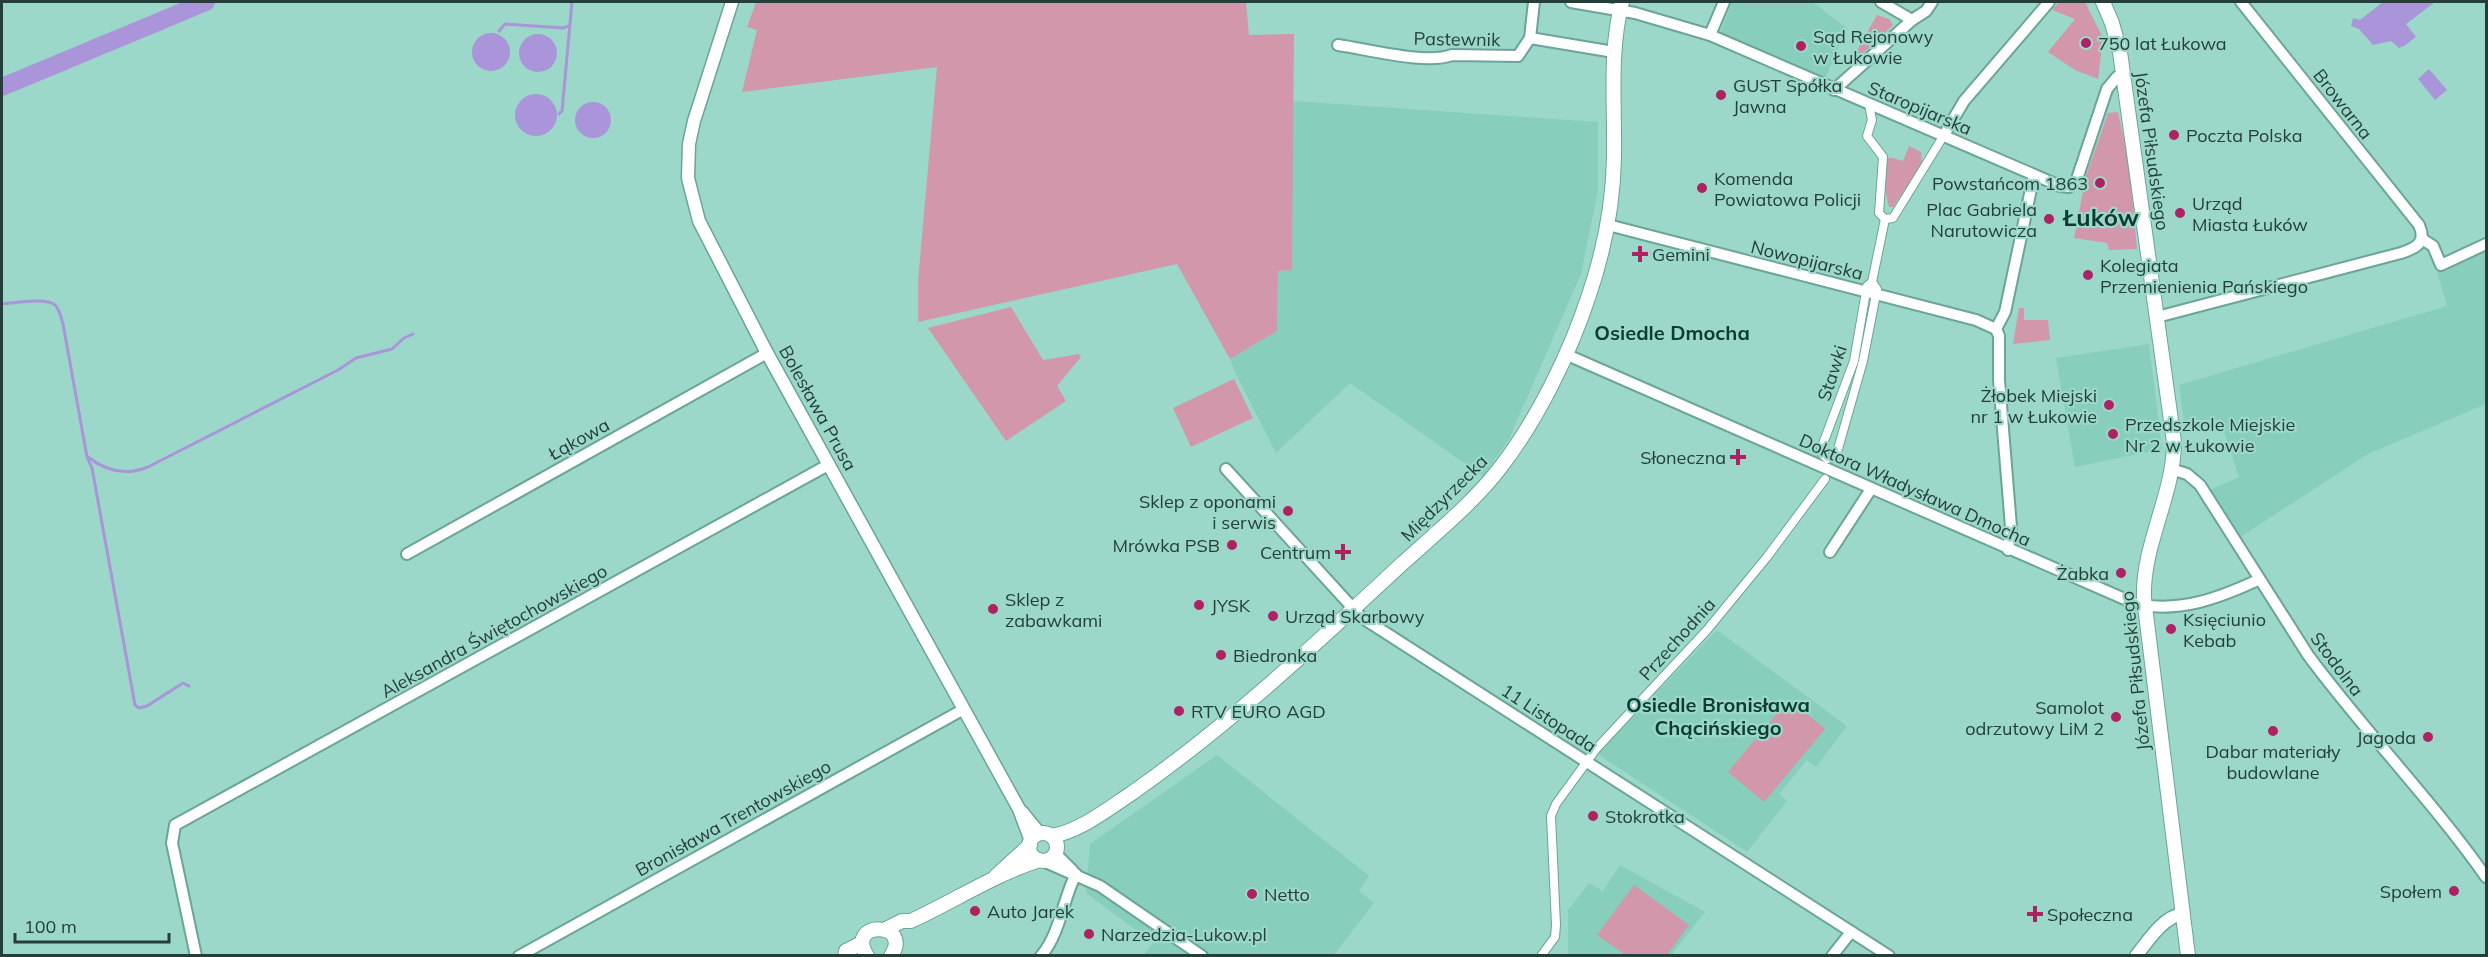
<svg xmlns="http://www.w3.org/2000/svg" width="2488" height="957" font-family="Mulish,sans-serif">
<rect width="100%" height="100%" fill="#9bd8c9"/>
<g fill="#88cebd">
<path d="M1732 2H1813L1846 28 1824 82 1719 36Z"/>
<path d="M1293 101 1598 122V190L1581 274 1509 439 1483 476 1350 383 1276 453 1236 374 1230 359 1277 331 1278 271 1292 270Z"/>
<path d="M2486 250V404L2368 454 2239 538 2210 490 2239 477 2220 419 2185 429 2179 385 2447 306 2437 271Z"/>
<path d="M2149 344 2162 449 2075 467 2056 358Z"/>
<path d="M1717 630 1847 726 1816 767 1807 760 1779 794 1787 801 1747 852 1599 755 1600 751Z"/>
<path d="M1217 755 1369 876 1359 891 1374 903 1334 955 1142 956 1153 943 1086 893 1090 844Z"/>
<path d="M1620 865 1705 912 1671 955 1568 956V910L1589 883 1603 891Z"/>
</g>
<g fill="#d297aa">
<path d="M756 2H1246L1249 35 1294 34 1292 270 1278 271 1277 331 1230 359 1177 264 918 322V281L937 67 742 92 757 30 747 27Z"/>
<path d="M2059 2H2085L2103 38 2098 79 2075 70 2048 52 2075 19 2052 10Z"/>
<path d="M1877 15 1889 19 1893 25 1858 58H1855V54Z"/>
<path d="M2118 112 2129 163 2137 249 2109 250 2107 243 2074 238 2086 176 2108 113Z"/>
<path d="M1909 146 1921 152 1922 164 1893 207H1889L1884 184 1886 158H1893L1903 161Z"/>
<path d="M1011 307 1043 360 1079 354 1081 357 1057 386 1066 401 1006 441 928 328Z"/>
<path d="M2019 308H2024V320H2048L2050 340 2013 344Z"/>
<path d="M1234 379 1253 418 1191 447 1173 408Z"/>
<path d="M1789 699 1825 729 1764 802 1728 772Z"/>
<path d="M1634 885 1689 925 1667 955H1626L1597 935Z"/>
</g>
<g fill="#aa95da">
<path d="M2383 2H2435L2406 24 2416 37 2404 46 2399 48 2391 41 2373 45 2359 29 2351 26 2353 18 2360 20Z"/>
<circle cx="491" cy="52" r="19"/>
<circle cx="538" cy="53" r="19"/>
<path d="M2429 69 2447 90 2435 100 2418 79Z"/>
<circle cx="536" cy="115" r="21"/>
<circle cx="593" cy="120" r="18"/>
</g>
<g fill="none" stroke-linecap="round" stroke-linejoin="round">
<g stroke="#aa95da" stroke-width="3">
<path d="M499 31 505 24 564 28 568 26"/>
<path d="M559 114 562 111 572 2"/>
<path d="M2 304C14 303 47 297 55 305 60 310 61 318 63 324L87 457 92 468 135 705 139 708 147 706 183 683 189 686"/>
<path d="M88 457C107 472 126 476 148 467L338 370 356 358 392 349 404 338 413 334"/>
</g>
<path stroke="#aa95da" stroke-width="18" d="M2 87 206 2"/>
<defs>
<g id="pedestrian">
<path d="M1869 104 1872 120 1867 136 1883 157 1879 213 1885 219"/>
<path d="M1827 459 1822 454 1821 449 1854 361 1867 286 1872 282 1885 219 1893 218 1944 135"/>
<path d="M1827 459 1836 456 1863 361 1877 289 1872 282"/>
<path d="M1541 956 1555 937 1556 925 1551 816 1556 804 1596 749 1707 630 1767 557 1825 479"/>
</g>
<g id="minor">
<path d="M1571 2 1635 13 1710 35 2060 186 2069 187 2076 182 2107 89 2117 77 2123 76"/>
<path d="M1881 2 1912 20"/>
<path d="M1710 35 1724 2"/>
<path d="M1530 38 1614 52"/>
<path d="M1338 45C1367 49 1426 65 1452 55L1518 56 1530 38 1534 2"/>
<path d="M1834 90 1912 20 1926 11 1932 2"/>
<path d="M1944 135 1964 101 2049 2"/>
<path d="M1608 225 1976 320 1996 329"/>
<path d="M2422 239 2433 246 2441 265 2486 244"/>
<path d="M2157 317 2401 253C2416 248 2427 243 2419 225L2241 2"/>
<path d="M1565 354 2136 604C2180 613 2219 598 2258 580"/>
<path d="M1226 469 1361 617 1889 956"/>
<path d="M2171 469 2187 474 2200 485 2308 655C2364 731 2431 799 2486 877"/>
<path d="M2008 550 2011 527 1999 380V336L1996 329 2005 312 2034 175"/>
<path d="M1830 552 1871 489"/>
<path d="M407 554 767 353"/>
<path d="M1056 854 1073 871"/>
<path d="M1043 861 1100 886 1202 956"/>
<path d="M196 956 172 843 175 825 828 465"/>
<path d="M519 956 964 709"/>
<path d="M1041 956C1061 932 1062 901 1076 874"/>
<path d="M1832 956 1851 932"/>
</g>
<g id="tertiary">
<path d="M732 2 694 121 689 144 688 178 699 221 767 353 1019 809 1031 841"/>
<path d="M1022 812 1040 834"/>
<path d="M2136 956C2148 941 2163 917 2182 914"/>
</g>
<g id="secondary">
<path d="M2103 2 2112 23 2120 52 2174 442C2174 495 2142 545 2144 598L2188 956"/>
<circle cx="1043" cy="847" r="14"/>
<path d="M1052 836C1080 831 1108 809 1132 793 1229 725 1317 643 1404 562 1437 532 1473 503 1500 468 1538 419 1570 353 1589 295 1604 251 1613 205 1614 158 1615 105 1609 52 1622 2"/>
<path d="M996 876 1030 845"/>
<path d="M886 929 902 921H911C954 901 994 875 1039 860"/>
<path d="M845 956 846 951 862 943"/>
<path d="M867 956C844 920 914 921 891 956"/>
</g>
</defs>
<use href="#pedestrian" stroke="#6aa597" stroke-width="10"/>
<use href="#minor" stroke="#6aa597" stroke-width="14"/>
<use href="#tertiary" stroke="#6aa597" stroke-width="15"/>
<use href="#secondary" stroke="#6aa597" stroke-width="16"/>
<use href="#pedestrian" stroke="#fff" stroke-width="8"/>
<use href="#minor" stroke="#fff" stroke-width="10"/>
<use href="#tertiary" stroke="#fff" stroke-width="12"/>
<use href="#secondary" stroke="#fff" stroke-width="14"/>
</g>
<g fill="#ac2263" stroke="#9bd8c9" stroke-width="2">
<circle cx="2086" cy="43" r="6"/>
<circle cx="1801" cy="46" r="6"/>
<circle cx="1721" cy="95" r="6"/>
<circle cx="2174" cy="135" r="6"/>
<circle cx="2100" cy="183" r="6"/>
<circle cx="1702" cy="188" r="6"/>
<circle cx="2180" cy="213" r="6"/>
<circle cx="2049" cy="219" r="6"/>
<path d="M1637 245h6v6h6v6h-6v6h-6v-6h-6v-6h6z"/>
<circle cx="2088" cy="275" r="6"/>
<circle cx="2109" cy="405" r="6"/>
<circle cx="2113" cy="434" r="6"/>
<path d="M1735 448h6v6h6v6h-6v6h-6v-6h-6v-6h6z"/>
<circle cx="1288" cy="511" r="6"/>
<circle cx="1232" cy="545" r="6"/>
<path d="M1340 543h6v6h6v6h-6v6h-6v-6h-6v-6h6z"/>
<circle cx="2121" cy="573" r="6"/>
<circle cx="1199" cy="605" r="6"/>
<circle cx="993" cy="609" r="6"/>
<circle cx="1273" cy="616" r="6"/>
<circle cx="2171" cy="629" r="6"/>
<circle cx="1221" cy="655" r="6"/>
<circle cx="1179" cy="711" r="6"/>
<circle cx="2116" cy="717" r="6"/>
<circle cx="2273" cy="731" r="6"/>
<circle cx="2428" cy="737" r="6"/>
<circle cx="1593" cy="816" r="6"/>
<circle cx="2454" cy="891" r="6"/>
<circle cx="1252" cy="894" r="6"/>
<circle cx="975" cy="911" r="6"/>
<path d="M2032 905h6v6h6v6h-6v6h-6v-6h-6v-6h6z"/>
<circle cx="1089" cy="934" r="6"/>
</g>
<g text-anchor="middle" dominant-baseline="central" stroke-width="4.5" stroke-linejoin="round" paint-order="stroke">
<g font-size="18" fill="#253e39" stroke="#9bd8c9" text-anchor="start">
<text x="1813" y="36">Sąd Rejonowy<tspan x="1813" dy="21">w Łukowie</tspan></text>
<text x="2098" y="43">750 lat Łukowa</text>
<text x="1733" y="85">GUST Spółka<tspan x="1733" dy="21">Jawna</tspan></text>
<text x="2186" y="135">Poczta Polska</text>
<text x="1714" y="178">Komenda<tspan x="1714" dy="21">Powiatowa Policji</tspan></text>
<text x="2088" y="183" text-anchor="end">Powstańcom 1863</text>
<text x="2192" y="203">Urząd<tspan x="2192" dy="21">Miasta Łuków</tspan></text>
<text x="2037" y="209" text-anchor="end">Plac Gabriela<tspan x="2037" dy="21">Narutowicza</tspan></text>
<text x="1652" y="254">Gemini</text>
<text x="2100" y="265">Kolegiata<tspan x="2100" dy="21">Przemienienia Pańskiego</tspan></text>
<text x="2097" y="395" text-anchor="end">Żłobek Miejski<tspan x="2097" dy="21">nr 1 w Łukowie</tspan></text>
<text x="2125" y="424">Przedszkole Miejskie<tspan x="2125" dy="21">Nr 2 w Łukowie</tspan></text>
<text x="1726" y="457" text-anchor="end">Słoneczna</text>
<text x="1276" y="501" text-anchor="end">Sklep z oponami<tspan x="1276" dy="21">i serwis</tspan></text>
<text x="1220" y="545" text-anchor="end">Mrówka PSB</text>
<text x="1331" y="552" text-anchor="end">Centrum</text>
<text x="2109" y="573" text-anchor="end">Żabka</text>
<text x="1005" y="599">Sklep z<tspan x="1005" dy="21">zabawkami</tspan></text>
<text x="1211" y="605">JYSK</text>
<text x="1285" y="616">Urząd Skarbowy</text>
<text x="2183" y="619">Księciunio<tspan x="2183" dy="21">Kebab</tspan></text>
<text x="1233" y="655">Biedronka</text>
<text x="2104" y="707" text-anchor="end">Samolot<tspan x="2104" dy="21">odrzutowy LiM 2</tspan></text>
<text x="1191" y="711">RTV EURO AGD</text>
<text x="2416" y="737" text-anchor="end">Jagoda</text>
<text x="2273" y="751" text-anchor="middle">Dabar materiały<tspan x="2273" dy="21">budowlane</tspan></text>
<text x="1605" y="816">Stokrotka</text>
<text x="2442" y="891" text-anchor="end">Społem</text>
<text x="1264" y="894">Netto</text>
<text x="987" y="911">Auto Jarek</text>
<text x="2047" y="914">Społeczna</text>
<text x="1101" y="934">Narzedzia-Lukow.pl</text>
</g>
<g font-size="18" fill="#253e39" stroke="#9bd8c9">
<text transform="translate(1457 39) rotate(1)">Pastewnik</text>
<text transform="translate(2343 104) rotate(52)">Browarna</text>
<text transform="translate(1920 108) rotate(23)">Staropijarska</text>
<text transform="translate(2152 151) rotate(82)">Józefa Piłsudskiego</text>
<text transform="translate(1807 260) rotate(14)">Nowopijarska</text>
<text transform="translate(1832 373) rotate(-72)">Stawki</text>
<text transform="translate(818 408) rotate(61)">Bolesława Prusa</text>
<text transform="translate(579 439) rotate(-29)">Łąkowa</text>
<text transform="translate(1915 490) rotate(24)">Doktora Władysława Dmocha</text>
<text transform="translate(1444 498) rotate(-45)">Międzyrzecka</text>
<text transform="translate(494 631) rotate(-29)">Aleksandra Świętochowskiego</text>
<text transform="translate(1677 639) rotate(-48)">Przechodnia</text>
<text transform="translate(2337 664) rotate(53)">Stodolna</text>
<text transform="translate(2135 671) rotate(-96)">Józefa Piłsudskiego</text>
<text transform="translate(1549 718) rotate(33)">11 Listopada</text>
<text transform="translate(733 818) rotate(-29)">Bronisława Trentowskiego</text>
</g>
<g font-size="20" font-weight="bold" fill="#0c3c33" stroke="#9bd8c9">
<text x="1672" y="332">Osiedle Dmocha</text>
<text x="1718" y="704">Osiedle Bronisława<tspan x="1718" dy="23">Chącińskiego</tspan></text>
</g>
<g font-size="24" font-weight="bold" fill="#0c3c33" stroke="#9bd8c9">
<text x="2101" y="217">Łuków</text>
</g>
</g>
<rect width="2488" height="957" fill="none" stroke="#253e39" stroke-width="6"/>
<path d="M15 933v9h154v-9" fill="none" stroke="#253e39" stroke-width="3"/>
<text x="24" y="933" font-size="18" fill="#253e39" stroke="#9bd8c9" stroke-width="4.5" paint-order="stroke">100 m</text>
</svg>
